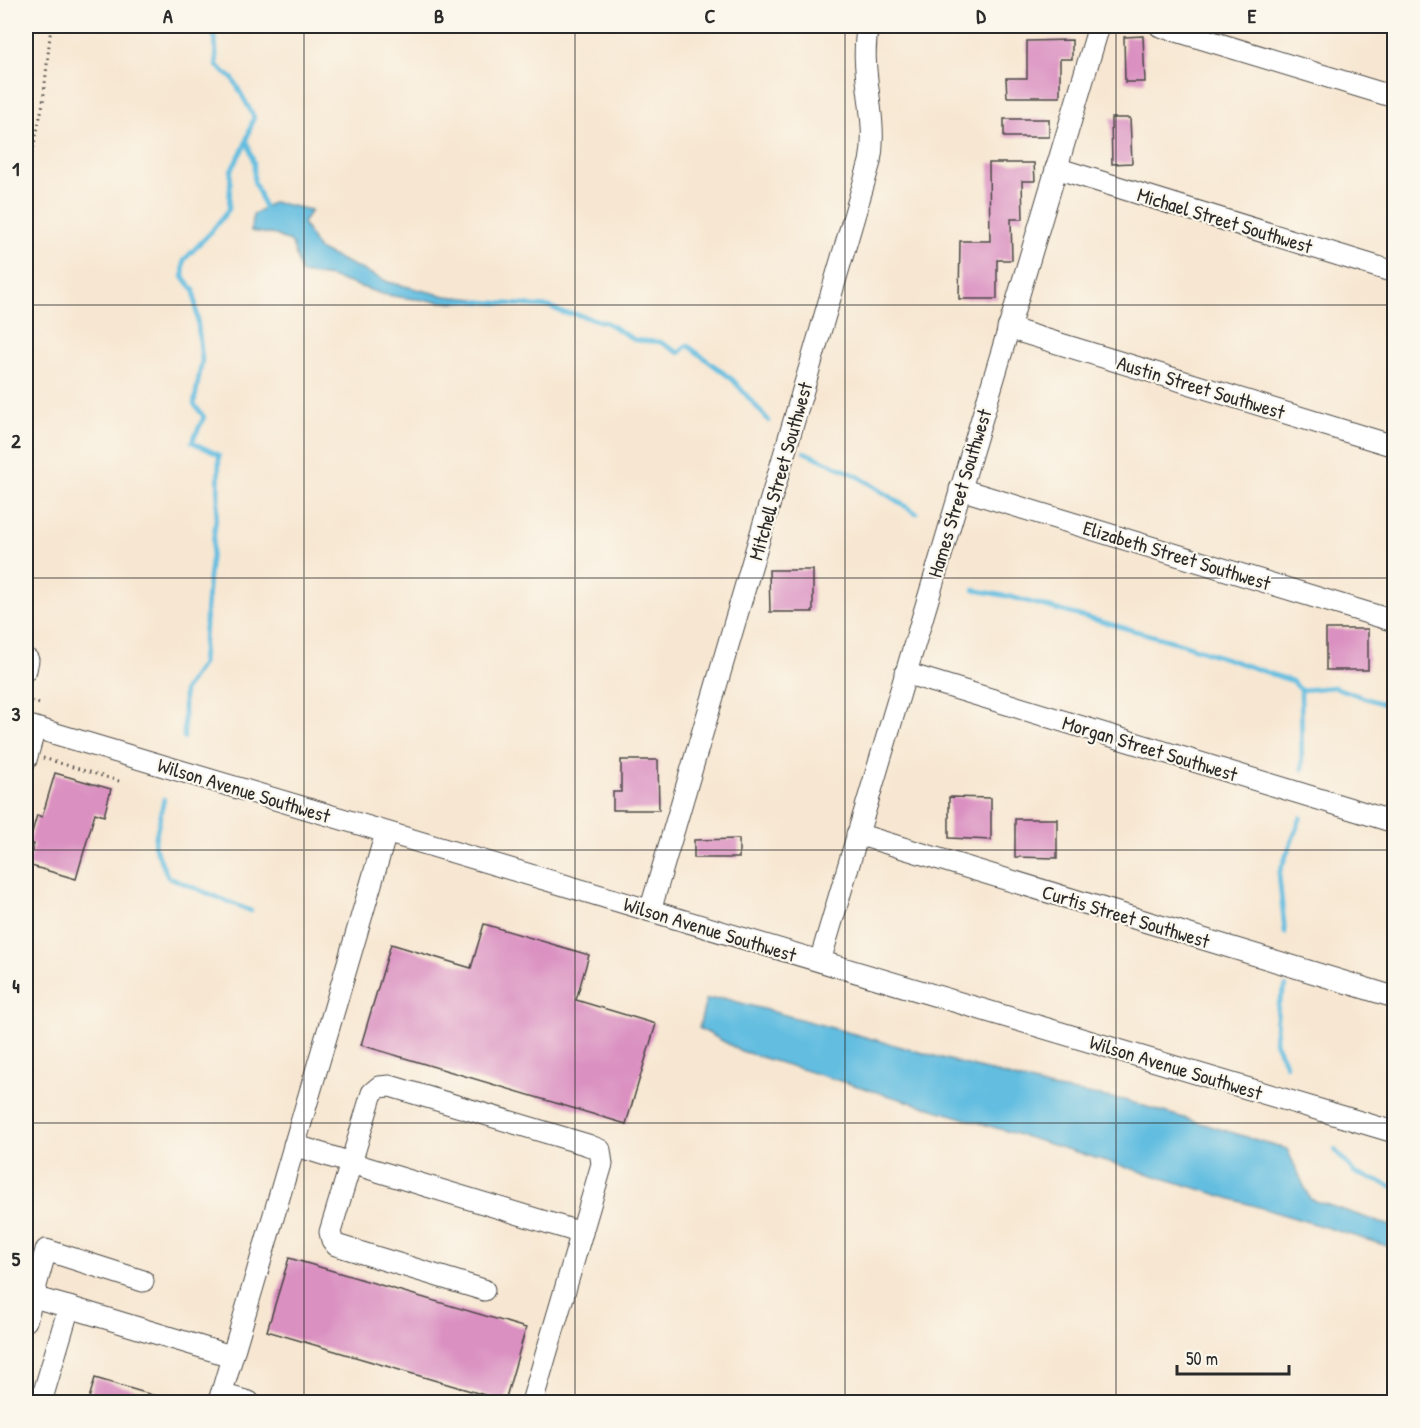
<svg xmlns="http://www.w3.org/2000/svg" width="1420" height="1428" font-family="'Patrick Hand',sans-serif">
<rect width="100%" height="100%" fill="#fbf7ec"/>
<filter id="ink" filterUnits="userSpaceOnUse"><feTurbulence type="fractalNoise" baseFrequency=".0167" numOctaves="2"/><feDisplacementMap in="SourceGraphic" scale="12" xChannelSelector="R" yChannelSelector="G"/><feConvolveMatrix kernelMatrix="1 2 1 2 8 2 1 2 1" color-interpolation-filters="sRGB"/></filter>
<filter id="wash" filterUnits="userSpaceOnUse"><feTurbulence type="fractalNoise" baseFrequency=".008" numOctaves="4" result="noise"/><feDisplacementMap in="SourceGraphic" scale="24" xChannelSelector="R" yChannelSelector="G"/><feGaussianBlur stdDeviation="1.35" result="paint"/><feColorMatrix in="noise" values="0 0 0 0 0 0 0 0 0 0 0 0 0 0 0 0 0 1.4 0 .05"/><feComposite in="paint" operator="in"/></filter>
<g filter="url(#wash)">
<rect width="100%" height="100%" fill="#f7e7d2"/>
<g fill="#62bde0" stroke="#467486" stroke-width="1.5">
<path d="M273 202 311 210 303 223 318 249 388 282 446 296 476 299 453 303 405 298 382 294 331 277 301 273 292 243 276 235 251 231 253 215Z"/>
<path d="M723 998 1051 1088 1124 1100 1287 1149 1310 1199 1394 1227V1248L741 1051 699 1028 706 1000Z"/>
</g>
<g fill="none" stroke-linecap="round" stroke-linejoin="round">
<g stroke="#62bde0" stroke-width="4.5">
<path d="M247 141 254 163V181L267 213"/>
<path d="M458 300 551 307 563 313 575 314 607 323 635 340 660 342 679 353 687 345 733 380 769 421"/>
<path d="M804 452 856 475 916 513"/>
<path d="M974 590 1011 597 1183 644 1292 681 1301 690 1302 769"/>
<path d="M1301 690 1334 687 1394 708"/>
<path d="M184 738V690L202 664 209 577 218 501 219 455 192 442 204 417 194 404 202 360 194 290 183 277 184 260 211 232 229 209 231 170 244 147 254 117 233 79 217 66 215 38 206 26"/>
<path d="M164 799 154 845 168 877 251 911"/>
<path d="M1285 933 1279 874 1301 817"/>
<path d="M1286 1065 1275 1042 1278 1005 1286 986"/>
<path d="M1335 1150 1355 1173 1394 1187"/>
</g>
</g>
<g id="blocks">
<g fill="#da90c1">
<path d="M1143 36 1145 82H1125L1124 37Z"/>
<path d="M1072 40V59H1060V97H1007L1006 78H1027V41Z"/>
<path d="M1111 118H1130L1132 163 1112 164Z"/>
<rect x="1004" y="119" width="45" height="18"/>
<path d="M989 163H1034L1035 181H1022L1023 219H1011L1012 260H997V299H959L960 241H990Z"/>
<path d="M769 570H813V612H770Z"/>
<rect x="1326" y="629" width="42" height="41"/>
<path d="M621 760H658L659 810H613V792H621Z"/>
<path d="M55 773 111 789 104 816 95 813 76 879 28 865 34 844 29 843 37 815 42 817Z"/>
<path d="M949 797 991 798V840L949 838Z"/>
<path d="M1015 819H1057V858L1015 857Z"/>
<path d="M739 839V858H694V840Z"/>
<path d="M484 924 589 955 576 1000 656 1024 626 1124 361 1045 391 944 471 968Z"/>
<path d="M289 1258 526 1328 505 1401 267 1331Z"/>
<path d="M95 1378 166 1399V1402H88Z"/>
</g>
</g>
</g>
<g filter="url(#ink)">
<use href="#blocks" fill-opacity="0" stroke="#4a4744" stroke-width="1.5"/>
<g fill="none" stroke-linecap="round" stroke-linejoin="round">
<defs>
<g id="minor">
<path d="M1160 26 1394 97"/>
<path d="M1056 168 1394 272"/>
<path d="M1008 328 1394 446"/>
<path d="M960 489 1394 621"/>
<path d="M26 659 28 660 26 670"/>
<path d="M905 673 1394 822"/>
<path d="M26 725 1394 1132"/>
<path d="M26 760 35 728"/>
<path d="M857 834 1394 997"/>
<path d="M650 911 870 162C879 116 858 71 868 26"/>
<path d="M820 961 1099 26"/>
<path d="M294 1145 351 1163 372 1093 379 1087 390 1086 588 1145 600 1150 602 1164 532 1402"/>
<path d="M484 1290 336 1245 332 1240 330 1232 351 1163 582 1233"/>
<path d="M33 1297 69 1307"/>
<path d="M26 1321 46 1250 143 1281"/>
<path d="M221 1394 249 1402"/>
<path d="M41 1402 69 1307 231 1356"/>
<path d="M219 1402 386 833"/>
</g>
</defs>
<use href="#minor" stroke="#4a4744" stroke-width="23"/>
<g stroke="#4a4744" stroke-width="3" stroke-dasharray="1.5 4.5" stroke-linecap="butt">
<path d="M26 183 43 103 51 26"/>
<path d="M26 700 40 704"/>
<path d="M43 758 122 782"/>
</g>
<use href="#minor" stroke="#fff" stroke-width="21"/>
</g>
</g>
<path fill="none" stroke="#2b2b2b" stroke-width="1.5" stroke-opacity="0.55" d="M304 26V1402M575 26V1402M845 26V1402M1116 26V1402M26 305H1394M26 578H1394M26 850H1394M26 1123H1394"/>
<g text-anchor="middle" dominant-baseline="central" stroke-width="4.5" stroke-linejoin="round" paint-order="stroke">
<g font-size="20" fill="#2b2b2b" stroke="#fbf7ec">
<text transform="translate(1225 220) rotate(17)">Michael Street Southwest</text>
<text transform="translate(1201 387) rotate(17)">Austin Street Southwest</text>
<text transform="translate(780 471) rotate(-74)">Mitchell Street Southwest</text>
<text transform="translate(959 493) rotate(-73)">Hames Street Southwest</text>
<text transform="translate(1177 555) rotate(17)">Elizabeth Street Southwest</text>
<text transform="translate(1150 748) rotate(17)">Morgan Street Southwest</text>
<text transform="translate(244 790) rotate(17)">Wilson Avenue Southwest</text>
<text transform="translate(1126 916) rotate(17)">Curtis Street Southwest</text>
<text transform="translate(710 929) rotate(17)">Wilson Avenue Southwest</text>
<text transform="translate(1176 1067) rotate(17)">Wilson Avenue Southwest</text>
</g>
</g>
<rect width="1420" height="1428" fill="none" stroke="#fbf7ec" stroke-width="66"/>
<path d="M1177 1365v9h112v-9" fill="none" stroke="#2b2b2b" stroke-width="3"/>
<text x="1186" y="1365" font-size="18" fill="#2b2b2b" stroke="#fbf7ec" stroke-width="4.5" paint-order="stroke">50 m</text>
<rect x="33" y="33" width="1354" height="1362" fill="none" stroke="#2b2b2b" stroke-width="2"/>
<g font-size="20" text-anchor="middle" font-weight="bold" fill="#2b2b2b">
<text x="168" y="23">A</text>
<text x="439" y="23">B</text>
<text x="710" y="23">C</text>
<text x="981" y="23">D</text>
<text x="1252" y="23">E</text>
<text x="16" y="176">1</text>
<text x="16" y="448">2</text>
<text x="16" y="721">3</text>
<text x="16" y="993">4</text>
<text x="16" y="1266">5</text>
</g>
</svg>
